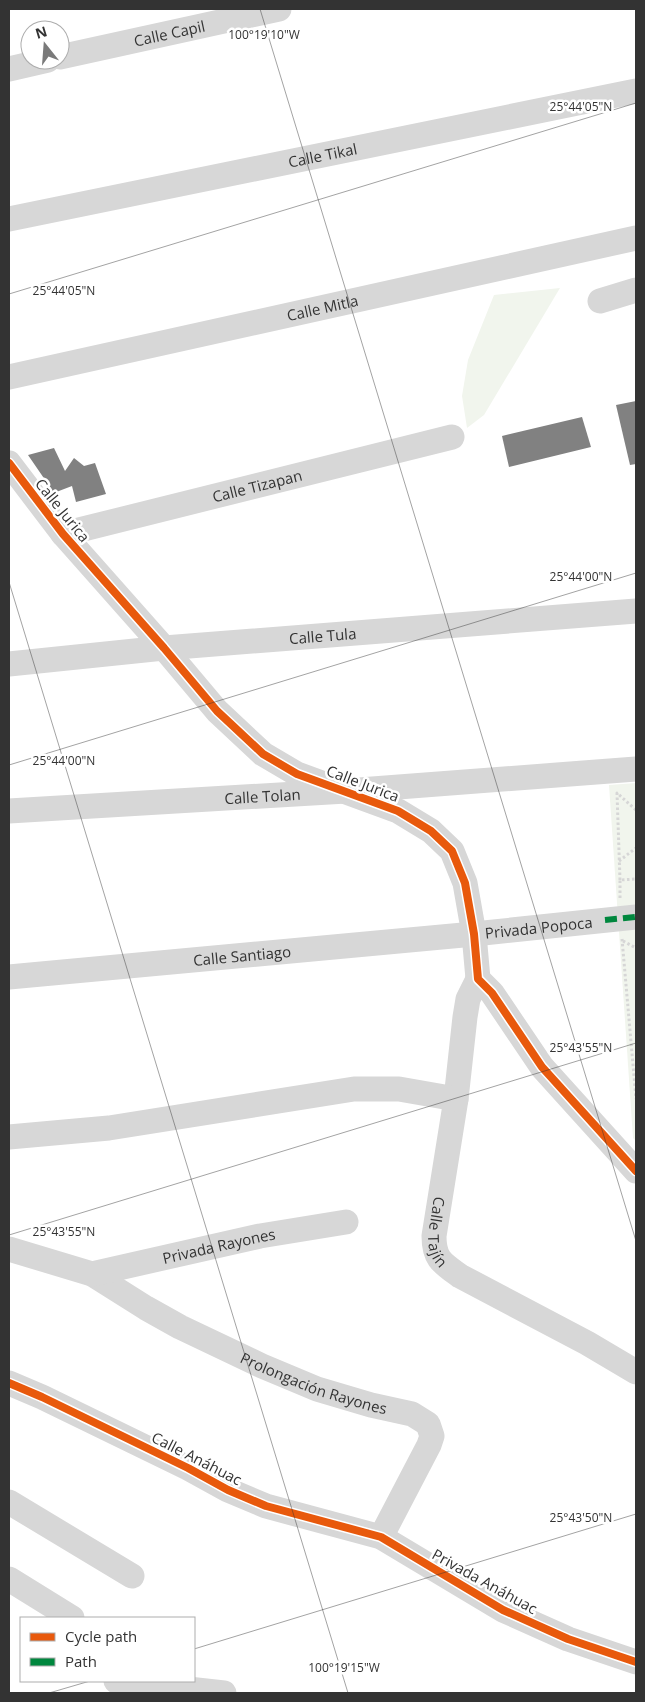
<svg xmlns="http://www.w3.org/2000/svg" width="645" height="1702" font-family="'Open Sans',sans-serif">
<rect width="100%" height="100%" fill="#fff"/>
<g fill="#f1f5ed">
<path d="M560 288 484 415 467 428 462 396 468 360 494 295Z"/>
<path d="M636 783V1141L633 1138 609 785Z"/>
</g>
<g fill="#818181">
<path d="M636 401V464L630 465 616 405Z"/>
<path d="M582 417 591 447 509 467 502 436Z"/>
<path d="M54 448 65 471 74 458 84 466 95 463 106 494 76 502 72 486 51 494 50 493 52 490 28 455Z"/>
</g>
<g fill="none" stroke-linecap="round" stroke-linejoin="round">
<g stroke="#d6d6d6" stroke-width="3" stroke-dasharray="2.5 2.5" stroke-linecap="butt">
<path d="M619 861 636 848"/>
<path d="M620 880 617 793 636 810"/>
<path d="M620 898V880L636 879"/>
<path d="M622 939 636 1099"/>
<path d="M623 941 636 948"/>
</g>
<g stroke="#d7d7d7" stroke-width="25">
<path id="s1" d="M60 57 279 9"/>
<path d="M9 69 48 60"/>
<path id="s2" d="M9 219 636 91"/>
<path d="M600 301 636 290"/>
<path id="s3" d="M9 377 636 238"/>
<path d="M9 463 63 534 164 648 217 711 263 754 297 774 398 811 431 831 452 851 465 883 474 934 478 979 492 993 542 1067 636 1171"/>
<path id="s4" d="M63 534 452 437"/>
<path id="s5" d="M9 664 164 648 636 611"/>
<path id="s6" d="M9 811 346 791 636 769"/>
<path id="s7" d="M9 977 474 934 636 917"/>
<path id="s8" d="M478 979 468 999 465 1017 456 1099 434 1236C434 1259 442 1263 460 1276L587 1343 636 1372"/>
<path d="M9 1137 109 1128 354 1089H399L456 1099"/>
<path id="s9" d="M9 1249 92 1274 146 1308 180 1327 262 1366 317 1389 371 1405 412 1414 428 1424 432 1436 429 1445 381 1537"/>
<path id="s10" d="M92 1274 260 1236 346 1222"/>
<path d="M9 1383 42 1397 188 1468 228 1490 266 1506 381 1537 503 1610 568 1639 636 1662"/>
<path d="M9 1502 132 1576"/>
<path d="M9 1579 72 1618"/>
<path d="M116 1681 224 1693"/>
</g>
<path stroke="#00873e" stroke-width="6" stroke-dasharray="12 6" stroke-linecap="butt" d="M605 920 636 917"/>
<defs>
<g id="cycleway">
<path d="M9 463 63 534 164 648 217 711 263 754 297 774 398 811 431 831 452 851 465 883 474 934 478 979 492 993 542 1067 636 1171"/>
<path d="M9 1383 42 1397 188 1468 228 1490 266 1506 381 1537 503 1610 568 1639 636 1662"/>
</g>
</defs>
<use href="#cycleway" stroke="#fff" stroke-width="11"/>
<use href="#cycleway" stroke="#e8590c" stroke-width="8"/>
</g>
<path fill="none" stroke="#333" stroke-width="1" stroke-opacity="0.45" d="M260 9 636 1241M9 294 636 103M9 582 348 1693M9 765 636 573M9 1235 636 1043M194 1649 636 1514M49 1693 90 1681"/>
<g text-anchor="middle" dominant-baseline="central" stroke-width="5" stroke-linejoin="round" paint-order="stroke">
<g font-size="15" fill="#333" stroke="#fff">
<text stroke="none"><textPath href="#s1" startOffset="112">Calle Capil</textPath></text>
<text stroke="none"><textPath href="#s2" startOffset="320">Calle Tikal</textPath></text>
<text stroke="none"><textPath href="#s3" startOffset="321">Calle Mitla</textPath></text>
<text stroke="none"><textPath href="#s4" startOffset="200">Calle Tizapan</textPath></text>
<text transform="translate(63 510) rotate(51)">Calle Jurica</text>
<text stroke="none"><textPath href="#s5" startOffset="315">Calle Tula</textPath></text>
<text transform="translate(363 783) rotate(21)">Calle Jurica</text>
<text stroke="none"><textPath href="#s6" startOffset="254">Calle Tolan</textPath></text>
<text stroke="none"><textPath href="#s7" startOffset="532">Privada Popoca</textPath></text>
<text stroke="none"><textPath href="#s7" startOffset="234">Calle Santiago</textPath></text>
<text stroke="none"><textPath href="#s8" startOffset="258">Calle Tajín</textPath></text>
<text stroke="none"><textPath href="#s10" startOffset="130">Privada Rayones</textPath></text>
<text stroke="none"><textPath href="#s9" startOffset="335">Prolongación Rayones</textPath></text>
<text transform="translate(197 1458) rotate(27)">Calle Anáhuac</text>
<text transform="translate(485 1581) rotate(29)">Privada Anáhuac</text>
</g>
</g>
<g font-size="12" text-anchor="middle" fill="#333" stroke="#fff" stroke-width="5" stroke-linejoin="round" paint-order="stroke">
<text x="264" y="39">100°19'10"W</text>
<text x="581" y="111">25°44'05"N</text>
<text x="64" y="295">25°44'05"N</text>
<text x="581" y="581">25°44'00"N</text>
<text x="64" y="765">25°44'00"N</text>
<text x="581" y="1052">25°43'55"N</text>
<text x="64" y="1236">25°43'55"N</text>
<text x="581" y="1522">25°43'50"N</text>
<text x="344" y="1672">100°19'15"W</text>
</g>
<rect width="645" height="1702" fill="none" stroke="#333333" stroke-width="20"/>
<rect x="20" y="1617" width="175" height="65" fill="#ffffff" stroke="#adadad"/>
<rect x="30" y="1633" width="25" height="8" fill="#e8590c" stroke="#adadad"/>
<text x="65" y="1642" font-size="15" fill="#333333">Cycle path</text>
<rect x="30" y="1658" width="25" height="8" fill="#00873e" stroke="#adadad"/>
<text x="65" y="1667" font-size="15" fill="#333333">Path</text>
<g transform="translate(45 45) rotate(343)"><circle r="24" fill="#ffffff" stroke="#adadad"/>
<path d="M0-4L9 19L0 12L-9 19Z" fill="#7a7a7a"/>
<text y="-8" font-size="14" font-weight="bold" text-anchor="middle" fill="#333333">N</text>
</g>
</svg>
